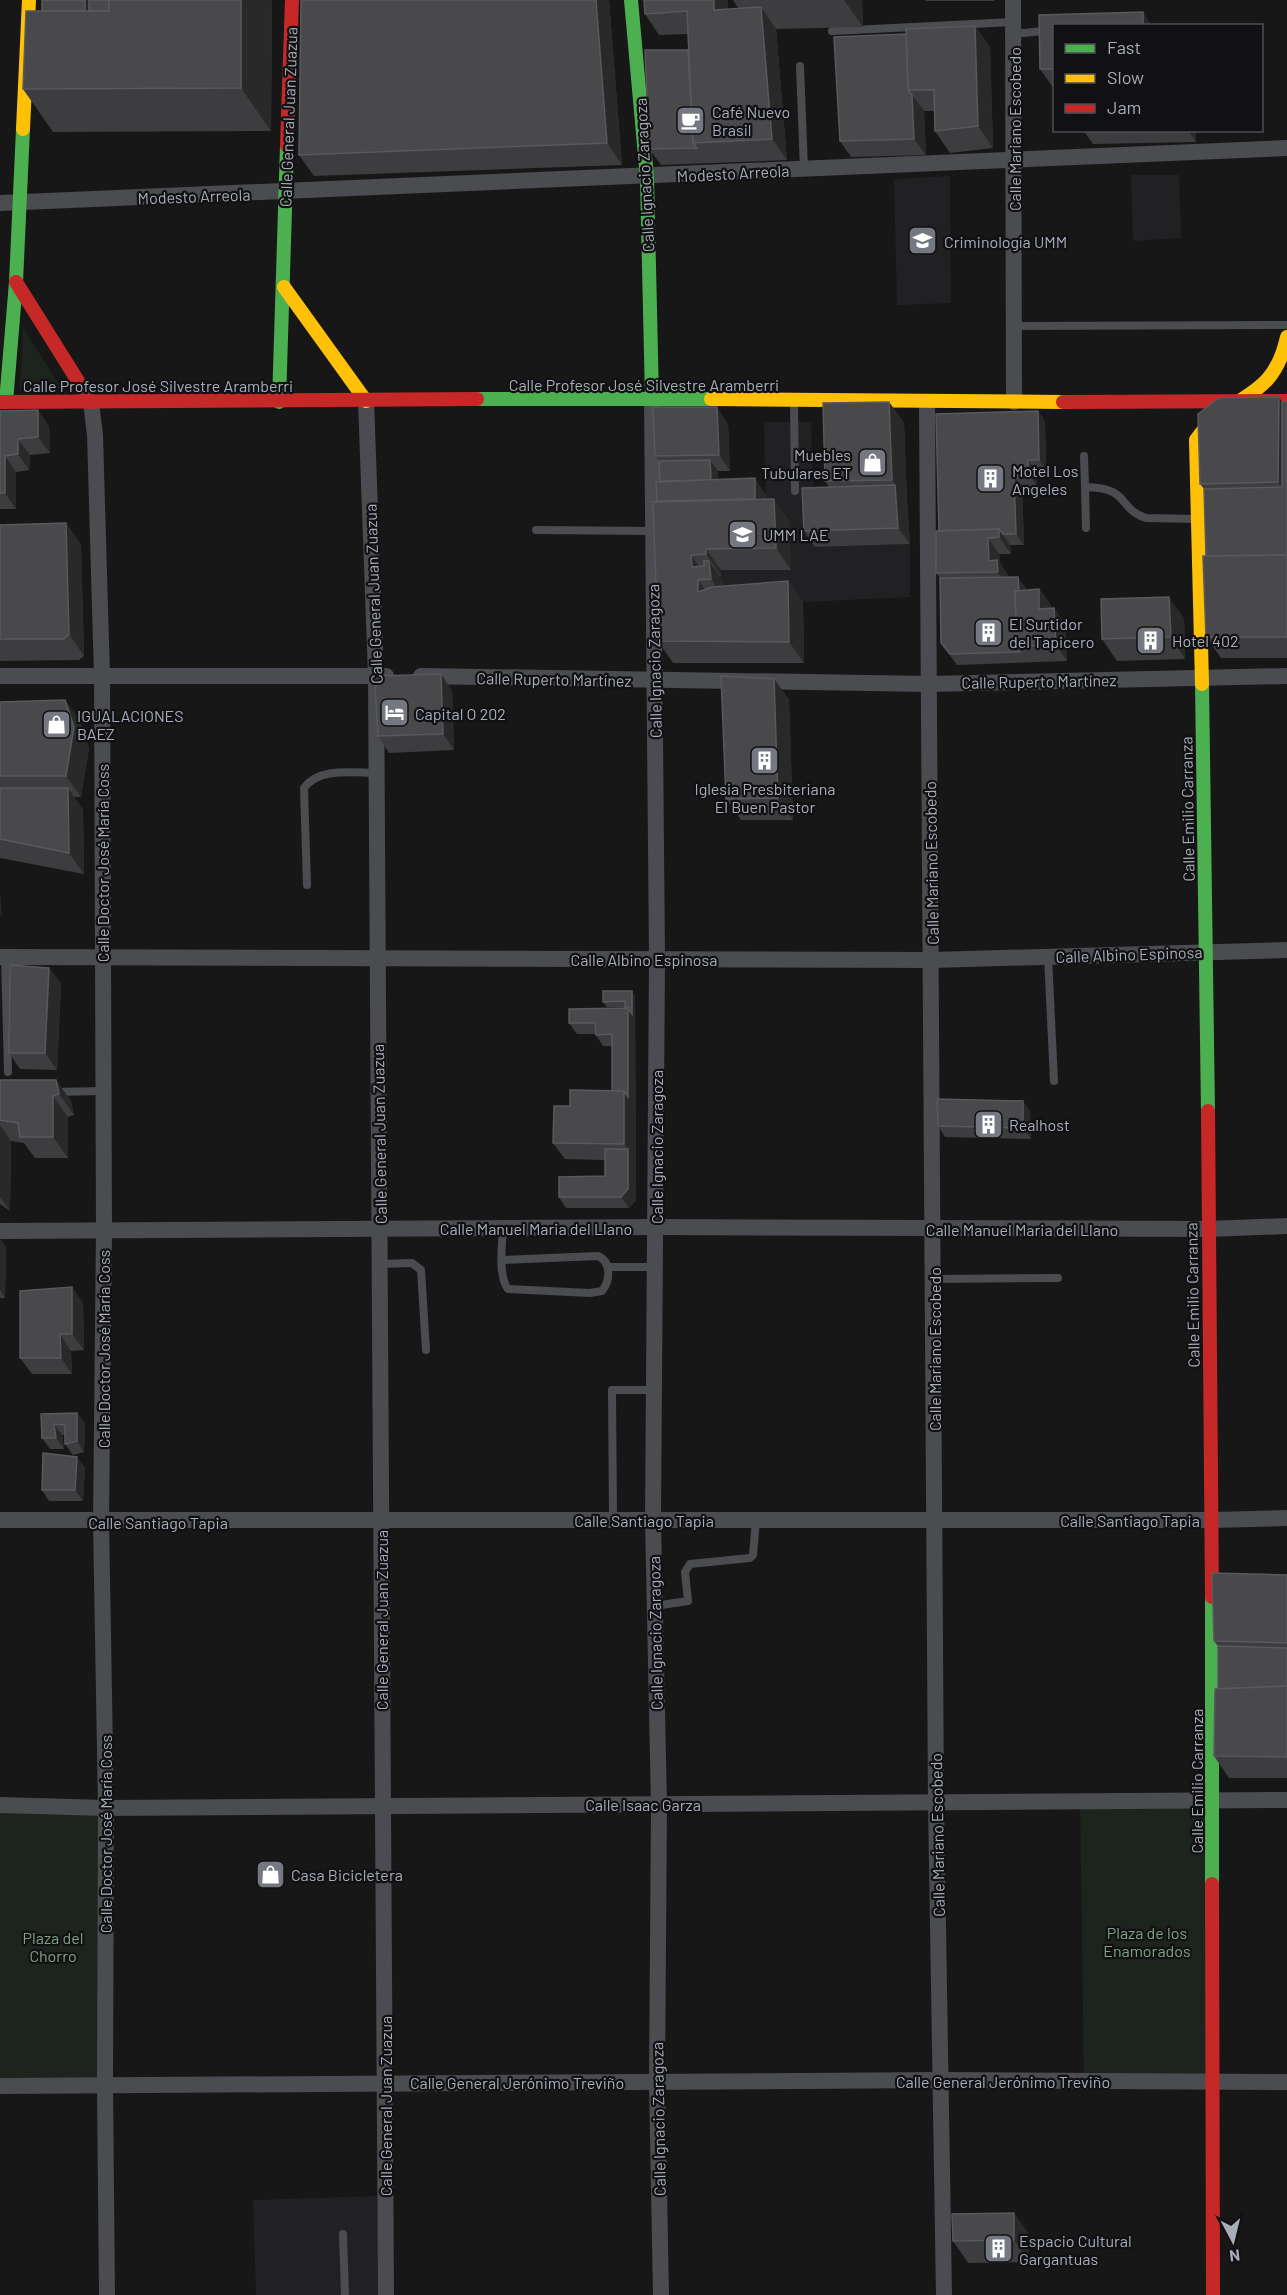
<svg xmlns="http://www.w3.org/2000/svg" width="1287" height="2295" font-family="Barlow,sans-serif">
<rect width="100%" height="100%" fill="#171717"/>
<g fill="#212123">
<path d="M1131 175H1179L1181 238 1133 241Z"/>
<path d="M950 176 951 303 897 305 894 179Z"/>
<path d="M764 422H811L815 547 910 544V597L803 602 804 663H673L668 523 766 516Z"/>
<path d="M377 2196 380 2295H256L253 2200Z"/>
</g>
<g fill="#1d241e">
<path d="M23 328 64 392 20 389Z"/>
<path d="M1080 1800 1212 1802V2082L1084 2081Z"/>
<path d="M0 1805 106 1808 105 2085 0 2086Z"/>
</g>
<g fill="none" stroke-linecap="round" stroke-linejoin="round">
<g stroke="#4b4c50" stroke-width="8">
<path d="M832 31 1013 22"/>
<path d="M1013 34 1054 30"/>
<path d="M800 66 804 170"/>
<path d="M1013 326 1287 325"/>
<path d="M794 402 795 491"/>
<path d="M1084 456 1085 487"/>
<path d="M1086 528 1085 487C1132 488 1116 508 1146 518L1198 519"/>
<path d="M536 530 653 531"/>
<path d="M307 885 304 788C319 767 352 773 376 773"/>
<path d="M5 957 8 1072"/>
<path d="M1048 957 1054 1081"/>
<path d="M54 1092 102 1091"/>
<path d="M503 1228C502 1245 498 1276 508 1289L590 1293 602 1291C610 1281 612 1262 598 1256L503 1260"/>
<path d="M381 1264 412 1263 421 1270 426 1350"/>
<path d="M608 1267H656"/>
<path d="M934 1279 1058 1278"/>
<path d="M613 1520 612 1390H655"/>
<path d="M654 1606 688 1601 685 1572 690 1564 750 1558 753 1555 756 1519"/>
<path d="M343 2234 345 2295"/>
</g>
<g stroke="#4b4c50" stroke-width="16">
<path d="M1013 0 1014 402"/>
<path d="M0 203 1287 148"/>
<path d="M652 398 657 959 653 1520 659 1805 657 2082 661 2295"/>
<path d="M366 401 376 675 386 2295"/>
<path d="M91 402 95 435 102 676 104 1230 101 1522 106 1808 105 2085 107 2295"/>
<path d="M927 403 936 1802 944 2295"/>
<path d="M0 676H386"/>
<path d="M421 676 929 684 1287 676"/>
<path d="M0 957 932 960 1287 950"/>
<path d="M0 1231 655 1227 1208 1229 1287 1226"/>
<path d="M0 1520H1212L1287 1518"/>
<path d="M0 1805 106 1808 1287 1800"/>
<path d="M0 2086 942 2080 1287 2082"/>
</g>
<g stroke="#4caf50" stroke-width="14">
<path d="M631 0 647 178 652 398"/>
<path d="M477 399H711"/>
<path d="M6 402 16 282 23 129"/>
<path d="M279 402 287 146"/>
<path d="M1202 684 1208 1111"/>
<path d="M1212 1597V1884"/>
</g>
<g stroke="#ffc107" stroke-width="14">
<path d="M23 129 29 0"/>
<path d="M284 287 366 401"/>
<path d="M711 399 1063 402"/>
<path d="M1202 684 1196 440C1230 390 1272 405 1287 337"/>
</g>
<g stroke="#c62828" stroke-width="14">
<path d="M287 146 292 0"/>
<path d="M16 282 91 402"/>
<path d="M0 402 477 399"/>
<path d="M1063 402 1287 401"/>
<path d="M1208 1111 1212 1597"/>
<path d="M1212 1884 1213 2295"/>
</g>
</g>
<g fill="#3d3d3f">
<path d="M42 0H272L271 131 53 132 23 89 42 11Z"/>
<path d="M301 0H609L622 165 314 176 299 155Z"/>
<path d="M644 0H728V9L738 8 733 0H862L863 27 776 29 787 160 661 165 649 149 689 50 688 34 659 35 645 14Z"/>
<path d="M925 0H994V1H926Z"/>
<path d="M975 26 990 47 993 148 950 153 935 131V111H924L926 155 851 157 840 141 906 34Z"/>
<path d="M1054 26V89L1040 69Z"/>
<path d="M1083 130H1196V142L1093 144Z"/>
<path d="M1279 397 1282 402H1287V658H1221L1206 637V556L1204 489 1200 484Z"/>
<path d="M889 402 904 423 907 501 910 544 815 547 804 531 829 487 825 481Z"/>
<path d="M0 411 49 426 50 453 30 455 29 470 16 472V509H0Z"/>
<path d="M1038 411 1045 422 1046 470 1036 471 1037 486 1022 487 1024 545H1010L1011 554H999L1000 563 1009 577 1026 588V590L1039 589 1051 605V608H1054L1065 624 1067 661 957 665 941 643 940 578 936 573 939 531Z"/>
<path d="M728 424 730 471H718V480L766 495V499L789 520 791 570H721V576H719L724 582V586L788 581 803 602 804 663H673L658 641 657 501 660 481 659 461 655 456Z"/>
<path d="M66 523 81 545 84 656 79 660 0 661V525Z"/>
<path d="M1184 618 1185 659 1117 661 1102 639Z"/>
<path d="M441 674 452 691 454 750 389 753 378 736 379 685Z"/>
<path d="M774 679 789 700 793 820H741L726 799Z"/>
<path d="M65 700 80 721 89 748 81 797H74L83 810 84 874 0 858V702Z"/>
<path d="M49 968 61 984 57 1070 20 1069 9 1053Z"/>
<path d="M632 991 635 997 636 1200 629 1208H566L559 1197 605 1176V1160L565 1159 553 1143 570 1106 612 1091V1046H603L596 1035V1034H577L569 1023 625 1009V1007H607L603 1002Z"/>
<path d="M0 1080H56L71 1101 74 1115 68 1117V1158H35L24 1143 11 1141 10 1211 0 1204Z"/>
<path d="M1030 1111 1031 1139 945 1137 938 1126Z"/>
<path d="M0 1239 6 1247 5 1298H0Z"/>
<path d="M72 1287 83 1304 84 1350 71 1351 72 1374H32L20 1358Z"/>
<path d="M77 1413 85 1424 84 1452 73 1455 65 1444V1435H62L64 1449H50L42 1438 41 1414Z"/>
<path d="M77 1457 85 1468 83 1501H49L42 1490Z"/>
<path d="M1287 1575V1778H1229L1214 1756 1218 1689V1646L1214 1641Z"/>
<path d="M1029 2234V2262L968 2263 953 2241Z"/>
</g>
<g fill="#29292a">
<path d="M85 0H101L84 33Z"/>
<path d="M241 0H272L271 131 241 88Z"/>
<path d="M596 0H609L622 165 607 143Z"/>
<path d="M714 0H728L729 31 714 10Z"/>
<path d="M844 0H862L863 27Z"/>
<path d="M761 7 776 29 787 160 772 139Z"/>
<path d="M1143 12 1152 26H1143Z"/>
<path d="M975 26 990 47 993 148 978 126Z"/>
<path d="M912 95 924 111 926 155 914 139Z"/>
<path d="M1188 130H1196V142Z"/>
<path d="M1279 397 1287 409V495L1278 482Z"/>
<path d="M889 402 904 423 907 501 910 544 898 528 895 485 892 480Z"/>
<path d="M717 407 728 424 730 471 719 455Z"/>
<path d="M38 410 49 426 50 453 38 437Z"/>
<path d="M1038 411 1045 422 1046 470 1039 460Z"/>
<path d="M18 439 30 455 29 470 18 454Z"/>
<path d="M5 456 16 472V509L5 493Z"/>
<path d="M710 460 718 471 719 496 711 485Z"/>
<path d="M1028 460 1036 471 1037 486 1029 475Z"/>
<path d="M1014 476 1022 487 1024 545 1016 534Z"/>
<path d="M755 478 766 495V516L755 500Z"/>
<path d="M774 499 789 520 791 570 776 548Z"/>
<path d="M66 523 81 545 84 656 69 634Z"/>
<path d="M999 529 1010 545 1011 554 999 537Z"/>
<path d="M988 538 999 554 1000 563 1009 576V588L989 561Z"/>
<path d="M706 549 721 570V576L706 554Z"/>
<path d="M691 555 706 576 692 567Z"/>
<path d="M709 561 724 582 726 601 711 579Z"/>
<path d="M1018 577 1026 588 1028 646H1020Z"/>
<path d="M698 580 713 601 698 592Z"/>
<path d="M788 581 803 602 804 663 789 642Z"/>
<path d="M1039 589 1051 605V625L1039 609Z"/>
<path d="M1169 597 1184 618 1185 659 1171 637Z"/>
<path d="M1054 608 1065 624 1067 661 1056 645Z"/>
<path d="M441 674 452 691 454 750 443 734Z"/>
<path d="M774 679 789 700 793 820 778 798Z"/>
<path d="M65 700 80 721 89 748 81 797 66 776Z"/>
<path d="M68 788 83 810 84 874 69 853Z"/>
<path d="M0 892 2 917 0 914Z"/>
<path d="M49 968 61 984 57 1070 45 1053Z"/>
<path d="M632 991 635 997 636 1200 629 1208 621 1197 628 1149 624 1144V1091L628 1008Z"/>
<path d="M56 1080 71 1101 74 1115 59 1094Z"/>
<path d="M53 1096 68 1117V1158L53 1137Z"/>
<path d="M1023 1101 1030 1111 1031 1139 1023 1128Z"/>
<path d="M0 1125 11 1141 10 1211 0 1197Z"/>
<path d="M0 1239 6 1247 5 1298 0 1290Z"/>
<path d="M72 1287 83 1304 84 1350 72 1334Z"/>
<path d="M60 1334 71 1351 72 1374 61 1358Z"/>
<path d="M77 1413 85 1424 84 1452 77 1441Z"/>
<path d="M54 1424 62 1435 64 1449 56 1438Z"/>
<path d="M77 1457 85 1468 83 1501 75 1490Z"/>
<path d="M1014 2213 1029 2234V2262L1014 2240Z"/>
</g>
<g fill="#49494c" stroke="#58595d" stroke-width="1.5">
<rect x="42" y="0" width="43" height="11"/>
<rect x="89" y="0" width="20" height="11"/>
<path d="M109 0H241V88L23 89 26 11H109Z"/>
<path d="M301 0H596L607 143 299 155Z"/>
<path d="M644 0H714V10L761 7 772 139 693 143 687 11 645 14Z"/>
<path d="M1143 12V26H1054V69H1040L1039 15Z"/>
<path d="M975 26 978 126 935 131 934 90H908L906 29Z"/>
<path d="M906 34 908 90 912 95 914 139 840 141 834 37Z"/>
<path d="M645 50H688L693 143 697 148 649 149Z"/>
<path d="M1279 397 1278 482 1200 484 1198 414 1219 398Z"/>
<path d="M889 402 892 480 825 481 823 403Z"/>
<path d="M1282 402H1287V555L1206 556 1204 489 1282 487Z"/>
<path d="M653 407H717L719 455 655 456Z"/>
<path d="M38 410V437L18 439V454L5 456V493H0V411Z"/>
<path d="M1038 411 1039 460H1028L1029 475 1014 476 1016 534H1003L999 529 939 531 936 414Z"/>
<path d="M710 460 711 480 660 481 659 461Z"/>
<path d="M755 478V499L657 501 656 482Z"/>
<path d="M895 485 898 528 804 531 802 488Z"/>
<path d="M774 499 776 548 706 549V554L691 555 692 567 704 566V561H709L711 579 698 580V592L712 587 788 581 789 642 658 641 653 502Z"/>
<path d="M66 523 69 634 64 639H0V525Z"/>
<path d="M999 529V537L988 538 989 561 997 560 998 572 936 573V531Z"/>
<path d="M1287 555V637H1206L1203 556Z"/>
<path d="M1018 577 1019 591H1015L1017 646 1020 652 950 654 941 643 940 578Z"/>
<path d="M1039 589V609L1054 608 1056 645 1017 646 1015 591Z"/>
<path d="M1169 597 1171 637 1102 639 1101 599Z"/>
<path d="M441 674 443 734 378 736 375 685H379V676Z"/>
<path d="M721 676 774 679 778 798 726 799Z"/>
<path d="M65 700 74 727 66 776H0V702Z"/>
<path d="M0 788H68L69 853 0 839Z"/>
<path d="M10 965 49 968 45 1053H9Z"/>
<path d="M603 991H632V1014L628 1008 625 1009V1001L603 1002Z"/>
<path d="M628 1008V1097L624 1091H612V1034L596 1035 595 1023H569V1009Z"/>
<path d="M0 1080H56L59 1094 53 1096V1137H20L18 1123 0 1120Z"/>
<path d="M570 1090 624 1091V1144L553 1143 554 1106H570Z"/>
<path d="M937 1099 1023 1101V1128L938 1126Z"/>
<path d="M605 1149H628V1189L621 1197H559V1177L605 1176Z"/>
<path d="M72 1287V1334H60L61 1358H20V1291Z"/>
<path d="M77 1413V1441L65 1444V1425L54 1424 56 1438H42L41 1414Z"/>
<path d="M43 1453 77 1457 75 1490H42Z"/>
<path d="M1212 1573 1287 1575V1643L1214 1641Z"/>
<path d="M1218 1646 1287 1648V1686L1218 1689Z"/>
<path d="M1287 1686V1757L1214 1756 1215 1689Z"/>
<path d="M1014 2213V2240L953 2241 952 2214Z"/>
</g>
<defs>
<symbol id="cafe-square" viewBox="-11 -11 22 22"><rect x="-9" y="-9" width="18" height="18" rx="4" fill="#757880" stroke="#111113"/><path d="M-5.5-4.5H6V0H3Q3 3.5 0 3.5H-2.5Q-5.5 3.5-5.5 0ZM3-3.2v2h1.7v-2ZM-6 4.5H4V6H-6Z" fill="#fff"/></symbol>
<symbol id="university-square" viewBox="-11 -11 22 22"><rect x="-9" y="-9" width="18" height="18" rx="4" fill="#757880" stroke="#111113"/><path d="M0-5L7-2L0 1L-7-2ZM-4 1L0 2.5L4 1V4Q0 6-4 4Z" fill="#fff"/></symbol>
<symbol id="shop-square" viewBox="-11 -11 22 22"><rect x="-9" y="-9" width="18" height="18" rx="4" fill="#757880" stroke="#111113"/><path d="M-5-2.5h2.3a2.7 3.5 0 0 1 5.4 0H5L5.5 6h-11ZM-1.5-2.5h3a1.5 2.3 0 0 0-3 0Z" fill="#fff"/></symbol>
<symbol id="building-square" viewBox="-11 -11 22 22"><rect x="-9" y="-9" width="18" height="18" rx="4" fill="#757880" stroke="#111113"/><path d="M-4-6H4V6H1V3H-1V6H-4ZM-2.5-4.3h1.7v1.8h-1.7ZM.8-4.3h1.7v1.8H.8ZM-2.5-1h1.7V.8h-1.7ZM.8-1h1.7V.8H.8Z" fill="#fff"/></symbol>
<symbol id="hotel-square" viewBox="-11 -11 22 22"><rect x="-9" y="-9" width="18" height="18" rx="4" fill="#757880" stroke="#111113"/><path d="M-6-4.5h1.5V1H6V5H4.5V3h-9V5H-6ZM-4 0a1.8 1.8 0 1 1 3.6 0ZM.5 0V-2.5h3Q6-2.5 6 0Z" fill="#fff"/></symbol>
</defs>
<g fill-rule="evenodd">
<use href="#cafe-square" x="674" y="104" width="33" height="33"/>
<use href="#university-square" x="906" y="224" width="33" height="33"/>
<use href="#shop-square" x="856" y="446" width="33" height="33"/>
<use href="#building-square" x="974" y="462" width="33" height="33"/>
<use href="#university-square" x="726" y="518" width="33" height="33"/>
<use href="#building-square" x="972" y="616" width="33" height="33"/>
<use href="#building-square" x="1134" y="624" width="33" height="33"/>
<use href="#hotel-square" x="378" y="696" width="33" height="33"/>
<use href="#shop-square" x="40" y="708" width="33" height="33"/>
<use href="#building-square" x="748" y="744" width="33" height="33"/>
<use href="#building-square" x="972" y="1108" width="33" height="33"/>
<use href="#shop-square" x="254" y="1858" width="33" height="33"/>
<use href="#building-square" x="982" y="2232" width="33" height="33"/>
</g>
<g text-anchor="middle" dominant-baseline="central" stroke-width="4.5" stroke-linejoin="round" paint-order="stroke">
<g font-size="16" fill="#a8adb8" stroke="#111113" text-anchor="start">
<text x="712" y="111">Café Nuevo<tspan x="712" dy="18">Brasil</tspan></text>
<text x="944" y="241">Criminología UMM</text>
<text x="851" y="454" text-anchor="end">Muebles<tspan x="851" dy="18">Tubulares ET</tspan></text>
<text x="1012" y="470">Motel Los<tspan x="1012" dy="18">Angeles</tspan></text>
<text x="763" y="534">UMM LAE</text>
<text x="1009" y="623">El Surtidor<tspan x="1009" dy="18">del Tapicero</tspan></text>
<text x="1172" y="640">Hotel 402</text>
<text x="415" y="713">Capital O 202</text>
<text x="77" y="715">IGUALACIONES<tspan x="77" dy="18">BAEZ</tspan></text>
<text x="765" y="788" text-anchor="middle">Iglesia Presbiteriana<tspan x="765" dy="18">El Buen Pastor</tspan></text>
<text x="1009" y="1124">Realhost</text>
<text x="291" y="1874">Casa Bicicletera</text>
<text x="1019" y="2240">Espacio Cultural<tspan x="1019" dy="18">Gargantuas</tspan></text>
</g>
<g font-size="16" fill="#a8adb8" stroke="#111113">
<text transform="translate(288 117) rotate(-88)">Calle General Juan Zuazua</text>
<text transform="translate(1014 129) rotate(-90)">Calle Mariano Escobedo</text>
<text transform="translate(733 173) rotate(-3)">Modesto Arreola</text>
<text transform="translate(644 175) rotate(-93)">Calle Ignacio Zaragoza</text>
<text transform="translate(194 196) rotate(-2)">Modesto Arreola</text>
<text x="644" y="384">Calle Profesor José Silvestre Aramberri</text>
<text x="158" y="385">Calle Profesor José Silvestre Aramberri</text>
<text transform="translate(373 594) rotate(-92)">Calle General Juan Zuazua</text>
<text transform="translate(654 661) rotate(-91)">Calle Ignacio Zaragoza</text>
<text transform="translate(554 679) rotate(1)">Calle Ruperto Martínez</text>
<text transform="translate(1039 681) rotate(-1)">Calle Ruperto Martínez</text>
<text transform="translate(1187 809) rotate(-91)">Calle Emilio Carranza</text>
<text transform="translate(102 863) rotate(-90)">Calle Doctor José María Coss</text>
<text transform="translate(931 863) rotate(-91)">Calle Mariano Escobedo</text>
<text transform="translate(1129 954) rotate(-2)">Calle Albino Espinosa</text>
<text x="644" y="959">Calle Albino Espinosa</text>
<text transform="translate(379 1134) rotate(-91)">Calle General Juan Zuazua</text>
<text transform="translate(656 1147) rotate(-90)">Calle Ignacio Zaragoza</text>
<text x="536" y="1228">Calle Manuel Maria del Llano</text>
<text x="1022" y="1229">Calle Manuel Maria del Llano</text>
<text transform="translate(1192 1295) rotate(-91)">Calle Emilio Carranza</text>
<text transform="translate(103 1349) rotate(-90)">Calle Doctor José María Coss</text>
<text transform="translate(934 1349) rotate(-90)">Calle Mariano Escobedo</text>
<text x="644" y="1520">Calle Santiago Tapia</text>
<text x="1130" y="1520">Calle Santiago Tapia</text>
<text x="158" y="1522">Calle Santiago Tapia</text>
<text transform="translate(381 1620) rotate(-90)">Calle General Juan Zuazua</text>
<text transform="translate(655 1633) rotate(-91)">Calle Ignacio Zaragoza</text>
<text transform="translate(1196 1781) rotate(-90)">Calle Emilio Carranza</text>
<text x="643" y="1804">Calle Isaac Garza</text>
<text transform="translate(105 1834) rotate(-90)">Calle Doctor José María Coss</text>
<text transform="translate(937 1835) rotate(-91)">Calle Mariano Escobedo</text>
<text x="1003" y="2081">Calle General Jerónimo Treviño</text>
<text x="517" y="2082">Calle General Jerónimo Treviño</text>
<text transform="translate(385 2106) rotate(-90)">Calle General Juan Zuazua</text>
<text transform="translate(658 2119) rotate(-91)">Calle Ignacio Zaragoza</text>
</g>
<g font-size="16" fill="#7fa381" stroke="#111113">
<text x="1147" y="1932">Plaza de los<tspan x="1147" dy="18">Enamorados</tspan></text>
<text x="53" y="1937">Plaza del<tspan x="53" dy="18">Chorro</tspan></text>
</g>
</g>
<rect x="1053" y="24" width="210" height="108" fill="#111113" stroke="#4d4f55" stroke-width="1.5"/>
<rect x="1065" y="44" width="30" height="9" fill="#4caf50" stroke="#4d4f55" stroke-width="1.5"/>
<text x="1107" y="54" font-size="18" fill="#a8adb8">Fast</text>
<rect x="1065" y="74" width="30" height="9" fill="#ffc107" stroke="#4d4f55" stroke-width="1.5"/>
<text x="1107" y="84" font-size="18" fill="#a8adb8">Slow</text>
<rect x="1065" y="104" width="30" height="9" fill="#c62828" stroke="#4d4f55" stroke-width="1.5"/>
<text x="1107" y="114" font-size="18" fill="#a8adb8">Jam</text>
<g transform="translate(1233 2241) rotate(173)" stroke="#111113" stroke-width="4.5" paint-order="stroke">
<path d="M0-4.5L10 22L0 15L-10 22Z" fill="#a8adb8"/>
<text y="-9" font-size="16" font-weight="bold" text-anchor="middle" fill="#a8adb8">N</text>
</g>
</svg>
